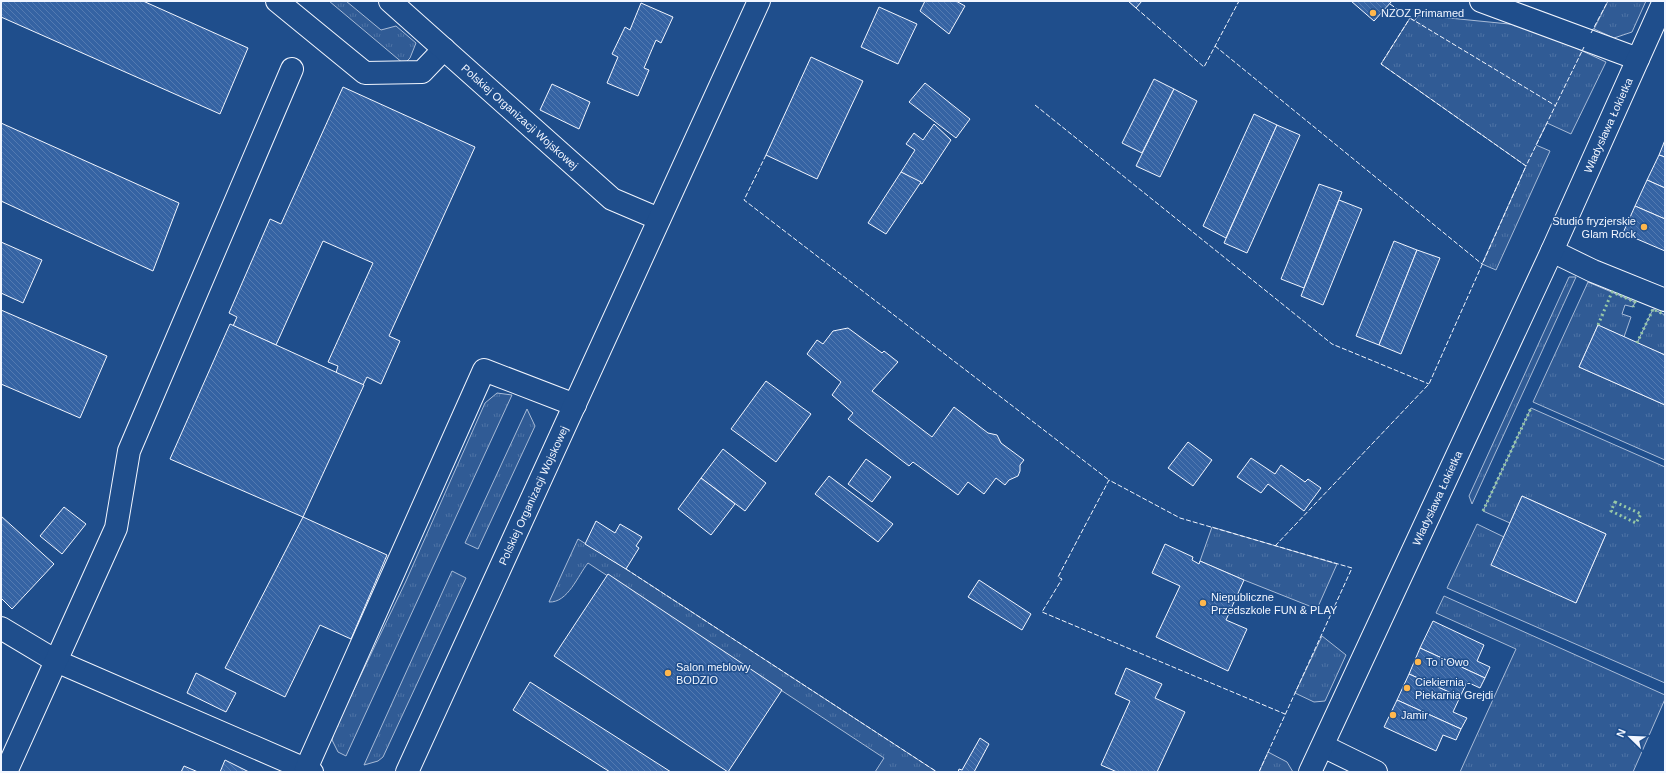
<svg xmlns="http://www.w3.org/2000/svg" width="1666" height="773" font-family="Helvetica,sans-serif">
	<defs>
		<pattern id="grass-tufts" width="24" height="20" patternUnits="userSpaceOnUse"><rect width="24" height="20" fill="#305b95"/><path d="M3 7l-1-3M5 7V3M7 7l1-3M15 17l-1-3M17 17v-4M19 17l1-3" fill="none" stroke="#4e73a5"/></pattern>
		<pattern id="building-back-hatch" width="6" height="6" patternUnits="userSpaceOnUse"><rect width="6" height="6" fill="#3563a3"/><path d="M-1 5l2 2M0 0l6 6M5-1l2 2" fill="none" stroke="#537ab1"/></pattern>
	</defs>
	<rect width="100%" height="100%" fill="#1f4e8c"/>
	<!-- grass -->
	<g fill="url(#grass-tufts)" stroke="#a8bbd7">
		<path d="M 329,1 L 346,1 L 381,30 L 396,26 L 416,43 L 410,58 L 404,64 Z"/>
		<path d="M 1608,1 L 1646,1 L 1632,32 L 1614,38 L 1594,29 Z"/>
		<path d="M 1419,15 L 1529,26 L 1606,62 L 1571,134 L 1547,123 L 1536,145 L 1550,151 L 1496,270 L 1482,264 L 1526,166 L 1381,64 L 1410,18 L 1414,21 Z"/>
		<path d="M 1569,277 L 1576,277 L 1472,504 L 1469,496 Z"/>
		<path d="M 1588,282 L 1635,302 L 1633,307 L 1625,305 L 1622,314 L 1631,317 L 1624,337 L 1598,325 L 1579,367 L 1665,405 L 1665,460 L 1533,402 Z"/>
		<path d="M 1653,309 L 1665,315 L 1665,355 L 1637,343 Z"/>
		<path d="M 497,393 L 512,395 L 346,756 L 338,752 L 332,740 L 335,729 L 406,581 L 485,403 Z"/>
		<path d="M 1531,408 L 1665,467 L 1665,683 L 1447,588 L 1477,524 L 1504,537 L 1576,603 L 1606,534 L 1522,496 L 1510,523 L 1483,511 Z"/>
		<path d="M 527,409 L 535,426 L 478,549 L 465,543 Z"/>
		<path d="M 1212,527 L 1337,564 L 1317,609 L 1244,580 L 1200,561 Z"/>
		<path d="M 578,539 L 626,569 L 937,772 L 875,772 L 884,758 L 588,563 C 578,575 568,603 549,602 Z"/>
		<path d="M 452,571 L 466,578 L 383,757 L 378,761 L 364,765 Z"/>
		<path d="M 1444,596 L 1665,695 L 1665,699 L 1633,772 L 1460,772 L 1516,649 L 1436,613 Z"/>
		<path d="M 1322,636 L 1346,655 L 1325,701 L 1314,702 L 1295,693 Z"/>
		<path d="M 1268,752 L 1287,762 L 1293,772 L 1259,772 Z"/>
	</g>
	<!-- building -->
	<g fill="url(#building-back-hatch)" stroke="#f2f6ff">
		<path d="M 1,1 L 143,1 L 248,48 L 220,114 L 1,17 Z"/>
		<path d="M 925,1 L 956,1 L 965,6 L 949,34 L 920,11 Z"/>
		<path d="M 1128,1 L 1142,1 L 1136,8 Z"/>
		<path d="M 1351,1 L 1392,1 L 1374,21 Z"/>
		<path d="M 641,3 L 673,17 L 661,43 L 656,40 L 644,68 L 649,70 L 638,96 L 607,83 L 618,57 L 612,54 L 625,27 L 630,30 Z"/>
		<path d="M 879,7 L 917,24 L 898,64 L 861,47 Z"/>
		<path d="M 811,57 L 863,81 L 817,179 L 766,155 Z"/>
		<path d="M 1154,79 L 1174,89 L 1142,153 L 1122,143 Z"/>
		<path d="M 925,83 L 970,119 L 956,138 L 909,102 Z"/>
		<path d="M 552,84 L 590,102 L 579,129 L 540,110 Z"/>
		<path d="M 343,87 L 475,147 L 389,336 L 400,341 L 381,384 L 367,377 L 363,385 L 336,373 L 338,366 L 328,362 L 373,263 L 323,241 L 276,345 L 233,326 L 237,317 L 229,313 L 270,219 L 281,224 Z"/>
		<path d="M 1174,89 L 1197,101 L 1160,177 L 1136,166 Z"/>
		<path d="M 1254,114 L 1277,125 L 1226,238 L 1203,226 Z"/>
		<path d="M 1,123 L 179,203 L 153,271 L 1,201 Z"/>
		<path d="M 934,124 L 951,140 L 922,184 L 901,172 L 915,150 L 906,144 L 914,133 L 923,140 Z"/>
		<path d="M 1277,125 L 1300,135 L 1247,253 L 1224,243 Z"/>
		<path d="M 1665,140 L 1665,157 L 1659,155 Z"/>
		<path d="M 1659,155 L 1665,157 L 1665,188 L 1647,180 Z"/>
		<path d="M 901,172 L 921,182 L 886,234 L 868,223 Z"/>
		<path d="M 1647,180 L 1665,188 L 1665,219 L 1635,206 Z"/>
		<path d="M 1319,184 L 1342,192 L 1304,288 L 1281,279 Z"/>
		<path d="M 1339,200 L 1362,209 L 1323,305 L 1301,296 Z"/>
		<path d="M 1635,206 L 1665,219 L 1665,251 L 1623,233 Z"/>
		<path d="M 1394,241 L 1417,250 L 1379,345 L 1356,336 Z"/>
		<path d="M 1,242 L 42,260 L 23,303 L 1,293 Z"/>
		<path d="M 1417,250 L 1440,258 L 1401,354 L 1379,345 Z"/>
		<path d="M 1,310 L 107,356 L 80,418 L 1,384 Z"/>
		<path d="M 230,324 L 364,385 L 303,517 L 170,459 Z"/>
		<path d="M 1598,325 L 1665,355 L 1665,405 L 1579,367 Z"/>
		<path d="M 848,328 L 882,353 L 884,351 L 898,362 L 872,391 L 932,437 L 954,407 L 988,433 L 997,435 L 1001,443 L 1024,460 L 1020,465 L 1020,471 L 1018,476 L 1009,480 L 1005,485 L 996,478 L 984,494 L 968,482 L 958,495 L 913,462 L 909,466 L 848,419 L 853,413 L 832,395 L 841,382 L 807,354 L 817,340 L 823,344 L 833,331 Z"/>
		<path d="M 766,381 L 811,414 L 776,462 L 731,429 Z"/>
		<path d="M 1188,442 L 1212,460 L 1193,486 L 1168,468 Z"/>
		<path d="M 723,449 L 766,483 L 745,511 L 701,478 Z"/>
		<path d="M 1251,458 L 1275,474 L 1281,465 L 1305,482 L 1308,479 L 1321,488 L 1304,511 L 1268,484 L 1261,493 L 1237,477 Z"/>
		<path d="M 866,459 L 891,477 L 872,502 L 848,484 Z"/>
		<path d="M 829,476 L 893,524 L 878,542 L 815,494 Z"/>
		<path d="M 701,478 L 735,504 L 711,535 L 678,509 Z"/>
		<path d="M 1522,496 L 1606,534 L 1576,603 L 1491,565 Z"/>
		<path d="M 64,507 L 86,524 L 62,554 L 40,536 Z"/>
		<path d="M 1,516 L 54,564 L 12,609 L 1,598 Z"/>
		<path d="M 303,517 L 387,555 L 351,639 L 320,625 L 285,697 L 225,668 Z"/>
		<path d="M 596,521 L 615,533 L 620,524 L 642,537 L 636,546 L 639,548 L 626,569 L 585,544 Z"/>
		<path d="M 1165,544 L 1193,557 L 1192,560 L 1199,564 L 1200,561 L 1244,580 L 1226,620 L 1247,629 L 1228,671 L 1156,637 L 1180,586 L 1152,573 Z"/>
		<path d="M 608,574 L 782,690 L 728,772 L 554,656 Z"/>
		<path d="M 979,580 L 1031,614 L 1022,630 L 968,597 Z"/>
		<path d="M 1433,621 L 1484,645 L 1477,661 L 1490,667 L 1485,678 L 1420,648 Z"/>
		<path d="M 1420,648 L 1485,678 L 1480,688 L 1467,682 L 1460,697 L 1409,674 Z"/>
		<path d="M 1126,668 L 1162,684 L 1155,698 L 1185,712 L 1157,772 L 1117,772 L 1101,765 L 1130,701 L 1115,694 Z"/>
		<path d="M 196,673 L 236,693 L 226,712 L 187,693 Z"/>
		<path d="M 1409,674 L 1460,697 L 1453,712 L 1467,718 L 1461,729 L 1397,700 Z"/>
		<path d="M 530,682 L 671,772 L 610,772 L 513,710 Z"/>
		<path d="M 1397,700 L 1461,729 L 1456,740 L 1443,735 L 1436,751 L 1384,727 Z"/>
		<path d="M 980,738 L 989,744 L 974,772 L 958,772 L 959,769 L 962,770 Z"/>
		<path d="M 225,760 L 249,772 L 220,772 Z"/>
		<path d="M 184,766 L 198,772 L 181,772 Z"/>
	</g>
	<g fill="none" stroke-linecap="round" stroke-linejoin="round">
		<!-- minor casing -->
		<g stroke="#f2f6ff" stroke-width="24">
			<g id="minor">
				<path d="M 277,1 L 365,73 L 422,72 L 444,49"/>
				<path id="s1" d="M 390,1 L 612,199 L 659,219"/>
				<path d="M 1481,1 L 1638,59"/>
				<path d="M 1552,251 L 1593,271 L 1665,300"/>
				<path d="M 1,628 L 56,661 L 312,772"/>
				<path d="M 1323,746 L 1376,772"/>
				<path d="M 306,769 L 484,370 L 575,405"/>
				<path d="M 6,772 L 116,528 L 129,451 L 292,69"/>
				<path id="s2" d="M 1310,772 L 1552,251 L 1664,1"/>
			</g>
		</g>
		<!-- major casing -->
		<g stroke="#f2f6ff" stroke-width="24">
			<g id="major">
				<path id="s3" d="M 407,772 L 759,1"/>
			</g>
		</g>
		<!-- minor -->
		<use href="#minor" stroke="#1f4e8c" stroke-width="22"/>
		<!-- major -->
		<use href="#major" stroke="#1f4e8c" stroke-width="22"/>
		<!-- hedge -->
		<g stroke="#97c8a6" stroke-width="3" stroke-dasharray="2 3" stroke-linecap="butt">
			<path d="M 1598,325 L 1612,292 L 1635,302 L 1633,307"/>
			<path d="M 1637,343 L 1653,309 L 1665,315"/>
			<path d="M 1615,502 L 1641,514 L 1636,523 L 1611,511 Z"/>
			<path d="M 1483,511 L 1531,408"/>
		</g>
		<!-- fence -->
		<g stroke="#f2f6ff" stroke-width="1" stroke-dasharray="5 2" stroke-linecap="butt">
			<path d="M 1390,4 L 1410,18 L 1381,64 L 1526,166 L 1584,47"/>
			<path d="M 1136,8 L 1204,67 L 1239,1"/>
			<path d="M 1410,18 L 1556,106"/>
			<path d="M 1591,33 L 1608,1"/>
			<path d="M 1215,46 L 1482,264"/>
			<path d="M 1035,105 L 1332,344 L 1429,384"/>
			<path d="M 766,155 L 744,200 L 1109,480"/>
			<path d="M 1275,546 L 1429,384 L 1526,166"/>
			<path d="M 626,569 L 937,772"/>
			<path d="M 1259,772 L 1352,568 L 1180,518 L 1109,480 L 1058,577 L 1062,579 L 1042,612 L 1285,714"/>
		</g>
	</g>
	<!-- markers -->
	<g fill="#ffb74d" stroke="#1f4e8c" stroke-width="1.5">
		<circle cx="1373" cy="13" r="4"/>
		<circle cx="1644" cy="227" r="4"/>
		<circle cx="1203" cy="603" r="4"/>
		<circle cx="1418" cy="662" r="4"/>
		<circle cx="668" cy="673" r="4"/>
		<circle cx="1407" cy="688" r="4"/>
		<circle cx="1393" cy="715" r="4"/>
	</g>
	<g text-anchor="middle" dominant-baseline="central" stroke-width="3" stroke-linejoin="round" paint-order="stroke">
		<!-- poi labels -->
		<g font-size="11" fill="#f2f6ff" stroke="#1f4e8c" text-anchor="start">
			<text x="1381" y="13">NZOZ Primamed</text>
			<text x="1636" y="221" text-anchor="end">Studio fryzjerskie<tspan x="1636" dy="13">Glam Rock</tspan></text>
			<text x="1211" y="597">Niepubliczne<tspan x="1211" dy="13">Przedszkole FUN &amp; PLAY</tspan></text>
			<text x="1426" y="662">To i Owo</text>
			<text x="676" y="667">Salon meblowy<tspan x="676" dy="13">BODZIO</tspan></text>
			<text x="1415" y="682">Ciekiernia -<tspan x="1415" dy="13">Piekarnia Grejdi</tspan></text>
			<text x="1401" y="715">Jamir</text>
		</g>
		<!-- street labels -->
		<g font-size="11" fill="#f2f6ff" stroke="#1f4e8c">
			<text stroke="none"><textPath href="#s1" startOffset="174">Polskiej Organizacji Wojskowej</textPath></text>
			<text stroke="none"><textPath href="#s2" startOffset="712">Władysława Łokietka</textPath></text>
			<text stroke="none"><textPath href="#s3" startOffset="304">Polskiej Organizacji Wojskowej</textPath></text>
			<text stroke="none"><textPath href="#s2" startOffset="302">Władysława Łokietka</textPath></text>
		</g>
	</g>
	<!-- border -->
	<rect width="1666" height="773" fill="none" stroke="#f2f6ff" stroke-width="4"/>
	<!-- north arrow -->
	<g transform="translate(1630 737) rotate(293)" stroke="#1f4e8c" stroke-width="3" paint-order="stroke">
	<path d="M0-3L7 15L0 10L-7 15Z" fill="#f2f6ff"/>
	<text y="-6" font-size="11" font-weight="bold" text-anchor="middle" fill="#f2f6ff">N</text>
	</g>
</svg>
